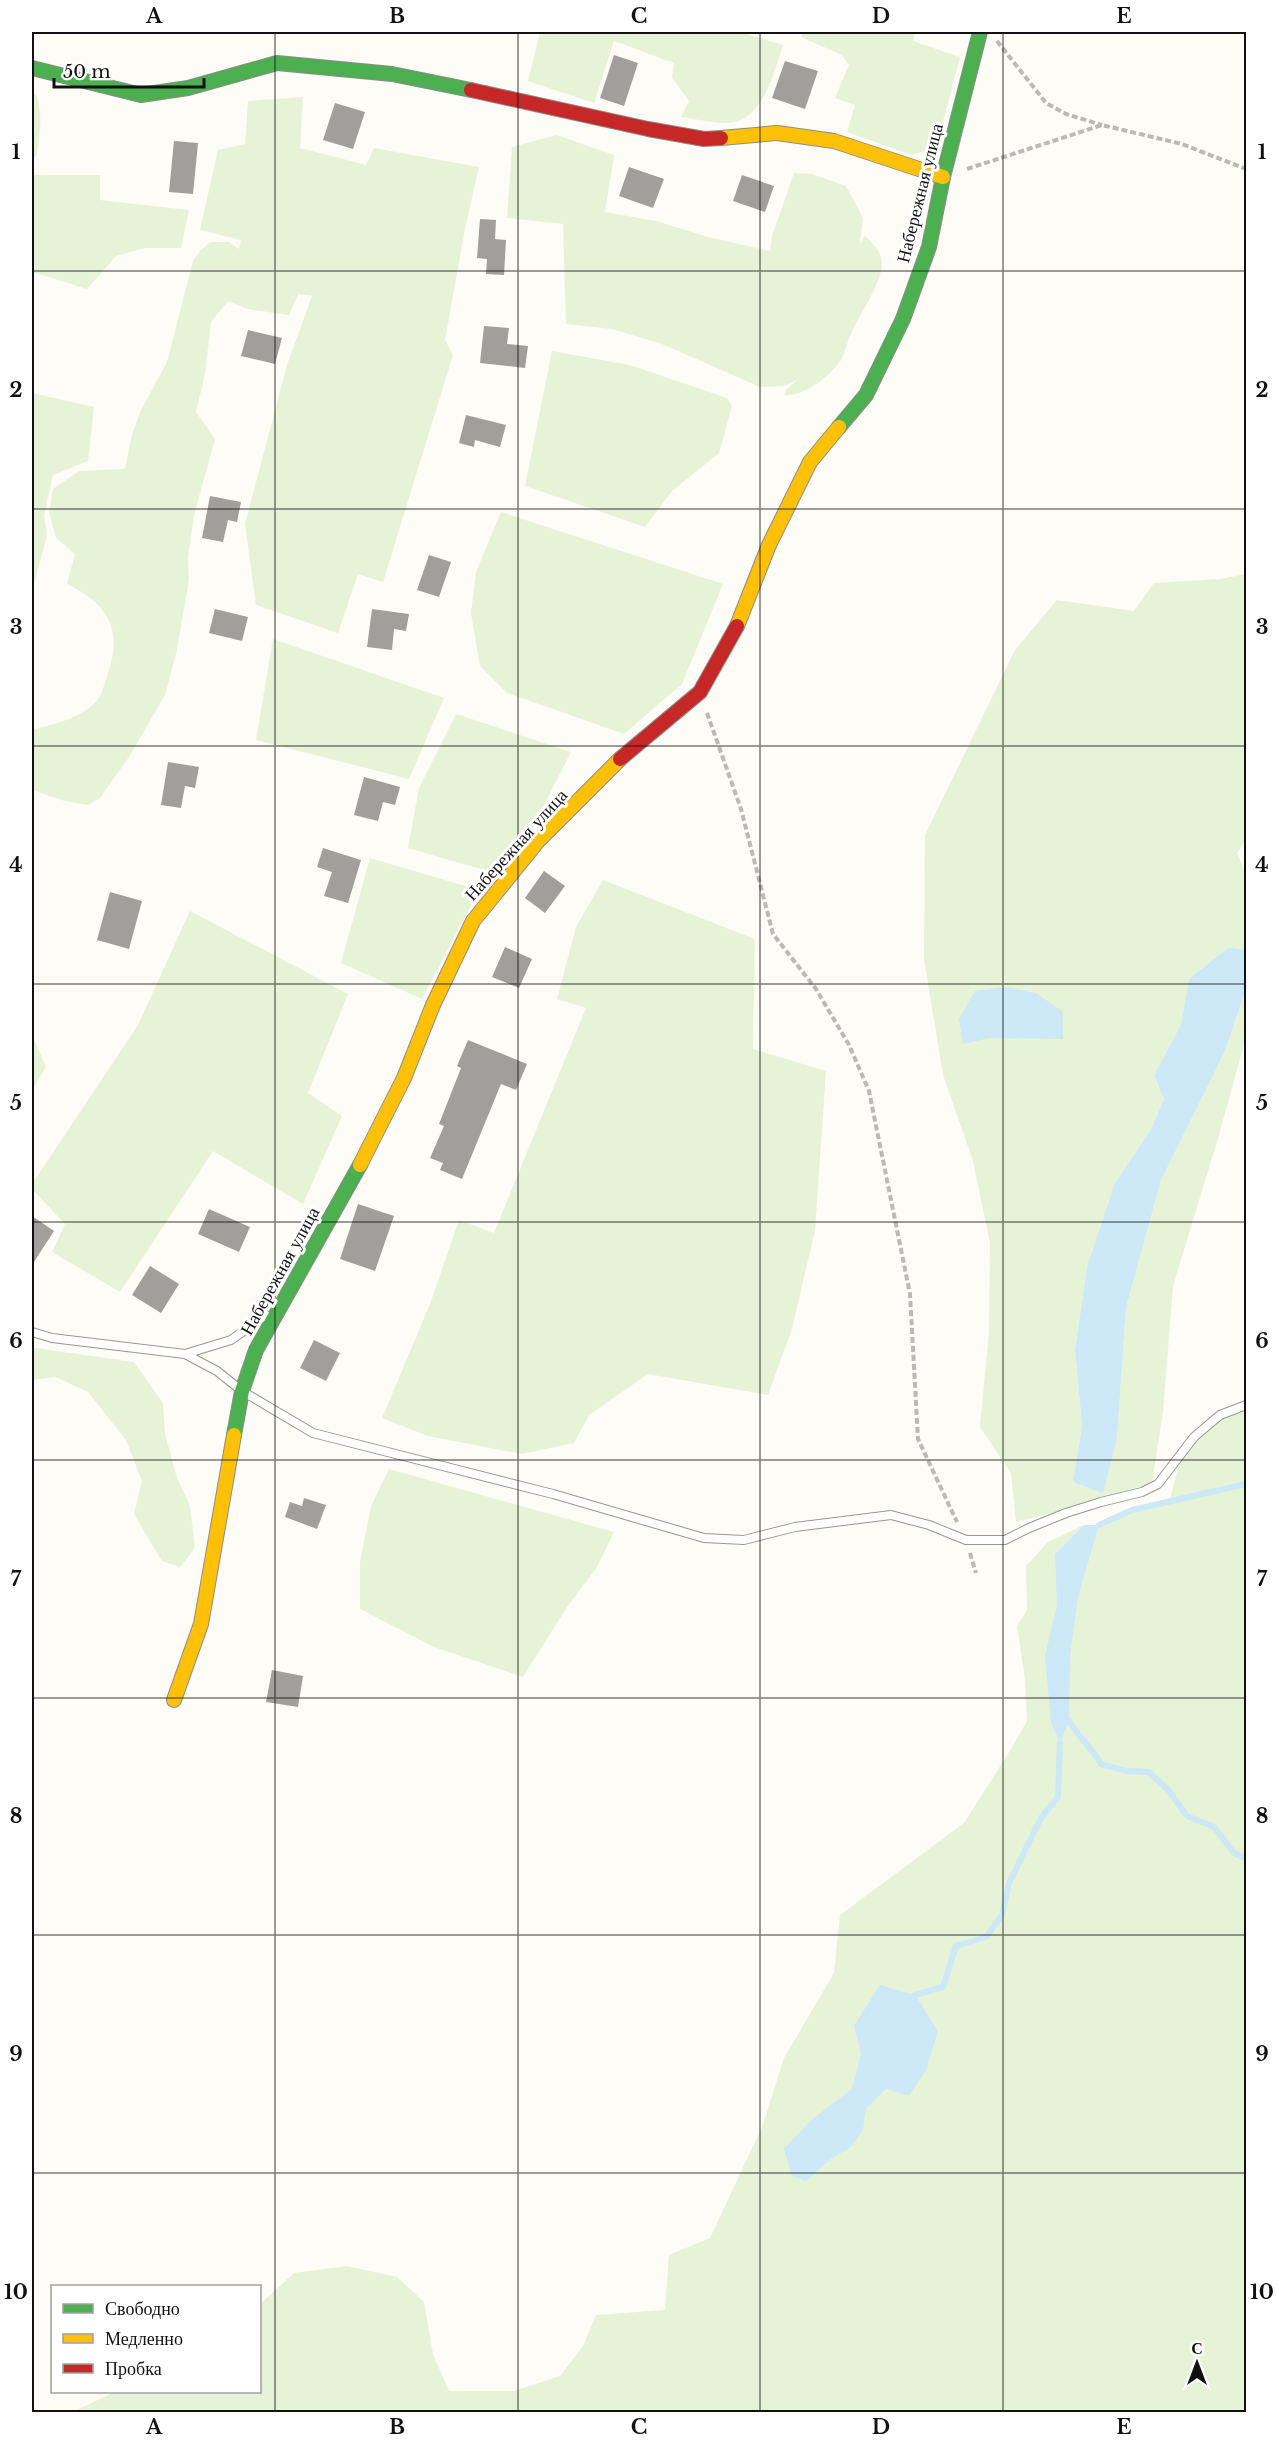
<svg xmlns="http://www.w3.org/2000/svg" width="1278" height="2444" font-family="'Libre Baskerville',serif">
	<rect width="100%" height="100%" fill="#fdfcf7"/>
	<!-- green -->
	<g fill="#e7f3d7">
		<path d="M 540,32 L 740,32 L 783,45 C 775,71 762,123 727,123 C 712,123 696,119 681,117 L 689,101 L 672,78 L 674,63 L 614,41 L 594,103 L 528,81 Z"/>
		<path d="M 803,32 L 915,32 L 913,41 L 960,57 L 936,148 L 911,155 L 847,132 L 855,105 L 835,98 L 849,65 L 842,55 L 801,37 Z"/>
		<path d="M 32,93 L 37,96 C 43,117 40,134 37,155 L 32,159 Z"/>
		<path d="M 303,97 L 300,148 L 366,165 L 374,148 L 479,167 L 465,229 L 445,340 L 453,355 L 383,582 L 358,574 L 338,633 L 256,605 L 245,524 L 287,365 L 312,296 L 298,294 L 289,315 L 248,309 L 228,301 L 211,322 L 205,374 L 196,412 L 215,439 L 194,515 L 188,557 L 189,580 L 176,654 L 165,695 L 129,757 L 100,798 L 88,805 L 65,801 L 32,790 L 32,730 C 53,724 84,718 98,699 C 103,693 105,681 108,673 C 123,629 108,604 67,584 L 75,554 L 56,538 L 49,512 L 53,489 L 79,471 L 125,469 L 131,438 L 140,412 L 167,362 L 193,261 L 200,251 L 210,242 L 229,242 L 239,249 L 241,240 L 200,230 L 218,150 L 245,144 L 248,101 Z"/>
		<path d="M 557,135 L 614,155 L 605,212 L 656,221 L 708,237 L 770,251 L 772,236 L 794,173 L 812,174 L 846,186 L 863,218 L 860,244 L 865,236 C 872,243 882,252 882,263 C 882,283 859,315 851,334 C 847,342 845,353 841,360 C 830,376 804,397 784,395 L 786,390 L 797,380 L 784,386 L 760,387 L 662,344 L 612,329 L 566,324 L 563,224 L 507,218 L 512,147 Z"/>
		<path d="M 32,175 L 100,175 L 100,200 L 189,210 L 181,248 L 145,248 L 116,256 L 87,289 L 32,272 Z"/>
		<path d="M 552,351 L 630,365 L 727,398 L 732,406 L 719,453 L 672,491 L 645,527 L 525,486 Z"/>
		<path d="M 32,393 L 94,407 L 88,461 L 53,475 L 44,515 L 47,535 L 35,581 L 32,580 Z"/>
		<path d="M 501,512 L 723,584 L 682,684 L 624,734 L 507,693 L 480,666 L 471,613 L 476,572 Z"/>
		<path d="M 1246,574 L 1246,839 L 1237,853 L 1246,875 L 1246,950 L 1229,947 L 1189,979 L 1181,1025 L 1154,1075 L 1164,1099 L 1150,1131 L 1115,1183 L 1087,1267 L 1075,1348 L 1082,1426 L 1073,1482 L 1117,1439 L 1126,1308 L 1161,1180 L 1226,1049 L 1246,988 L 1246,1037 L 1219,1135 L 1173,1286 L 1163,1412 L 1152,1483 L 1068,1509 L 1016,1522 L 1011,1473 L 980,1427 L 989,1332 L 990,1243 L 973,1161 L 943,1075 L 924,959 L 925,835 L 1015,650 L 1057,600 L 1134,611 L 1154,583 L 1220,579 Z"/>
		<path d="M 273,639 L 444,698 L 409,779 L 256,740 Z"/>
		<path d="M 456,714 L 571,752 L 533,827 L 498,874 L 408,848 L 419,788 Z"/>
		<path d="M 370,858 L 479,890 L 422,999 L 341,963 Z"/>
		<path d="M 603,880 L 755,939 L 753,1049 L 826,1071 L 815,1230 L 792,1329 L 768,1395 L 648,1374 L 589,1415 L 574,1443 L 522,1454 L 428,1436 L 382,1418 L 430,1304 L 459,1220 L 494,1233 L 586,1008 L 557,999 L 576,927 Z"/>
		<path d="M 190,911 L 348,994 L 308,1093 L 342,1116 L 303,1204 L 213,1151 L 120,1292 L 52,1252 L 65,1224 L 32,1189 L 32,1184 L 138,1025 Z"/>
		<path d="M 32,1035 L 46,1067 L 32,1090 Z"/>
		<path d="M 36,1348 L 134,1362 L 163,1403 L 165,1434 L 177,1478 L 190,1506 L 195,1548 L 180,1567 L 162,1561 L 134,1514 L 142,1481 L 126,1440 L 88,1392 L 55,1377 L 32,1380 L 32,1349 Z"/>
		<path d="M 1246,1410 L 1246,2412 L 72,2412 L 115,2392 L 260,2392 L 260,2304 L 294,2273 L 347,2266 L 397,2277 L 424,2302 L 433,2354 L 449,2391 L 514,2391 L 560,2376 L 583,2346 L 596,2315 L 665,2310 L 669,2255 L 710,2238 L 762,2127 L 784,2058 L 834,1973 L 840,1915 L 964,1823 L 1011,1749 L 1027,1721 L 1025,1679 L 1017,1626 L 1027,1610 L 1026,1566 L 1048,1542 L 1084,1525 L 1099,1525 L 1132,1510 L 1169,1503 L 1182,1453 L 1226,1413 Z"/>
		<path d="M 389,1469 L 614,1532 L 597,1567 L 567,1607 L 523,1677 L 434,1647 L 360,1609 L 360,1562 L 371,1506 Z"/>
	</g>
	<!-- water -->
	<g fill="#cde8f7">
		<path d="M 1229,947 L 1246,950 L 1246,988 L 1226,1049 L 1161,1180 L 1126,1308 L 1117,1439 L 1103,1493 L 1073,1482 L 1082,1426 L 1075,1349 L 1087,1267 L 1115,1183 L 1150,1131 L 1164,1099 L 1154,1075 L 1181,1025 L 1189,979 Z"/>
		<path d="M 1006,987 L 1036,993 L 1063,1012 L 1063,1039 L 989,1038 L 963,1044 L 959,1019 L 975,991 Z"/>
		<path d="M 1084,1525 L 1099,1525 L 1078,1597 L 1070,1656 L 1069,1721 L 1060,1743 L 1051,1723 L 1045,1656 L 1057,1606 L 1055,1554 Z"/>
		<path d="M 880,1985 L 915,1995 L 938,2031 L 926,2070 L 909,2096 L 886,2089 L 866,2109 L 863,2130 L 851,2147 L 832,2158 L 806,2181 L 792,2176 L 784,2149 L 810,2121 L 852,2089 L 861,2054 L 854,2026 Z"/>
	</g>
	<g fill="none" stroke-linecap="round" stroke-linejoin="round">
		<!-- stream -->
		<g stroke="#cde8f7" stroke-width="6">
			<path d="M 1099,1525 L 1132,1510 L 1246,1484"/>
			<path d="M 1069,1721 C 1078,1736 1092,1748 1101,1764 L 1126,1771 L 1149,1772 L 1169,1791 L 1187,1816 L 1214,1827 L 1234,1853 L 1246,1859"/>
			<path d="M 915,1995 L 943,1987 L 956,1946 L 986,1937 L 1002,1915 L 1009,1883 L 1041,1818 L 1058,1797 L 1060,1743"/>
		</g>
	</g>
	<!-- building -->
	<g fill="#a19f9c">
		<path d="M 614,55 L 638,63 L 624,106 L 600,98 Z"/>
		<path d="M 785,61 L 818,71 L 805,109 L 772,98 Z"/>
		<path d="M 335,103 L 365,112 L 353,149 L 323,140 Z"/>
		<path d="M 174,141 L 198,143 L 193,194 L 169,192 Z"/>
		<path d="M 629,167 L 664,179 L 653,208 L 619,196 Z"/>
		<path d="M 742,175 L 774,186 L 765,212 L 733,201 Z"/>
		<path d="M 480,219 L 496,220 L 495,239 L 506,240 L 504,275 L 486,274 L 487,259 L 477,258 Z"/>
		<path d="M 484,326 L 509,328 L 507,344 L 528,346 L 525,368 L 480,363 Z"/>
		<path d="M 248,330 L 282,338 L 275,364 L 241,356 Z"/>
		<path d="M 466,415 L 506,425 L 500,447 L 475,440 L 474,447 L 459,443 Z"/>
		<path d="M 210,496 L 241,502 L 237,522 L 228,520 L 223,542 L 202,538 Z"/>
		<path d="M 429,555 L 451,562 L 439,597 L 417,590 Z"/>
		<path d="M 215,609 L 248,617 L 242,641 L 209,633 Z"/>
		<path d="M 372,609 L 409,614 L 406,631 L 394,629 L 392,650 L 367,647 Z"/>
		<path d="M 168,762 L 199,767 L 195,788 L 185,786 L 181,808 L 161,805 Z"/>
		<path d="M 364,777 L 400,787 L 395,805 L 383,802 L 378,821 L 354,815 Z"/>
		<path d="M 323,848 L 361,860 L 348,903 L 324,896 L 332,872 L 317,867 Z"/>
		<path d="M 544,871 L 565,886 L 545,913 L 525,898 Z"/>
		<path d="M 110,892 L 142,901 L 129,949 L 97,940 Z"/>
		<path d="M 505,947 L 532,959 L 519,988 L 492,977 Z"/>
		<path d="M 468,1040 L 527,1064 L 516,1090 L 501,1084 L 462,1179 L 440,1170 L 443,1163 L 430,1158 L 444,1126 L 439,1124 L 461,1068 L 457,1066 Z"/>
		<path d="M 358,1204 L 394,1216 L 375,1271 L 340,1259 Z"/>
		<path d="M 209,1209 L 250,1227 L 239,1252 L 198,1234 Z"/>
		<path d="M 32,1216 L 54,1231 L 32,1265 Z"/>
		<path d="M 150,1266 L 179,1284 L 161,1313 L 132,1295 Z"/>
		<path d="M 314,1340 L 340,1353 L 326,1381 L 300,1368 Z"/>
		<path d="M 304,1498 L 326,1505 L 317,1529 L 285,1517 L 290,1502 L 302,1506 Z"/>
		<path d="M 272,1670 L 303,1676 L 298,1707 L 266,1702 Z"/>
	</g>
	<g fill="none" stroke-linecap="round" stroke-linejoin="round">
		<!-- lane casing -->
		<g stroke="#979795" stroke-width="10">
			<g id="lane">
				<path d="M 32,1332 L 52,1338 L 185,1354 L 217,1371 L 242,1391 L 313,1433 L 553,1494 L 704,1538 L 744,1540 L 795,1527 L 891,1515 L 929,1525 L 966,1540 L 1005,1540 L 1029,1528 L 1066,1513 L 1101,1502 L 1142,1492 L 1158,1484 L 1194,1437 L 1220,1415 L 1246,1405"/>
				<path d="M 185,1354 L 231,1340 L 266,1315"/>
			</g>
		</g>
		<!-- fast casing -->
		<g stroke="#8e8d8b" stroke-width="16">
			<g id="fast">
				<path d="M 32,68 L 141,95 L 188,88 L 277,63 L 392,74 L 471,90"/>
				<path d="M 839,427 L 866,395 L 903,319 L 929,247 L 943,177 L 980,32"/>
				<path d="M 234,1435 L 242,1391 L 256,1350 L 360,1165"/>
			</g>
		</g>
		<!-- slow casing -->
		<g stroke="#8e8d8b" stroke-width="16">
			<g id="slow">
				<path d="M 721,138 L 777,133 L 834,141 L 943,177"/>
				<path d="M 737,626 L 769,545 L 810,462 L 839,427"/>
				<path d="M 360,1165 L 404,1078 L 433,1005 L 473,921 L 539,840 L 620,759"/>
				<path d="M 174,1700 L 201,1624 L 234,1435"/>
			</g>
		</g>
		<!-- jam casing -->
		<g stroke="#8e8d8b" stroke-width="16">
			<g id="jam">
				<path d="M 471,90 L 648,129 L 704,139 L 721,138"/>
				<path d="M 620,759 L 700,692 L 737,626"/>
			</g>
		</g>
		<!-- path -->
		<g stroke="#b9b9b8" stroke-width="4" stroke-dasharray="6 3" stroke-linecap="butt">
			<path d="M 997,41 L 1046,103 L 1066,114 L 1102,125"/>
			<path d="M 967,169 L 1102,125 L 1182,144 L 1246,169"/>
			<path d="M 707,713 L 741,809 L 773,934 L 816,989 L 849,1045 L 869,1091 L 910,1294 L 918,1439 L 957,1522"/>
			<path d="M 970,1553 L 976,1573"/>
		</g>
		<!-- lane -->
		<use href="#lane" stroke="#fffffe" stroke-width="8"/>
		<!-- fast -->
		<use href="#fast" stroke="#4caf50" stroke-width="14"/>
		<!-- slow -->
		<use href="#slow" stroke="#ffc107" stroke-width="14"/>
		<!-- jam -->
		<use href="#jam" stroke="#c62828" stroke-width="14"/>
	</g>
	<!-- grid -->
	<path fill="none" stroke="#111" stroke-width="1.5" stroke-opacity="0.55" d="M 275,32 L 275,2412M 518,32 L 518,2412M 760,32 L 760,2412M 1003,32 L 1003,2412M 32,271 L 1246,271M 32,509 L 1246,509M 32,746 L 1246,746M 32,984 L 1246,984M 32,1222 L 1246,1222M 32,1460 L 1246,1460M 32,1698 L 1246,1698M 32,1935 L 1246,1935M 32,2173 L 1246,2173"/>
	<g text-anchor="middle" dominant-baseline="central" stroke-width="6" stroke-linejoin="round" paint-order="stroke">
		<!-- street labels -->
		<g font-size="18" fill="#111" stroke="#fff">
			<text transform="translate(920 193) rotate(-76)">Набережная улица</text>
			<text transform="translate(516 845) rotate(-48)">Набережная улица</text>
			<text transform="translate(280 1271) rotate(-61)">Набережная улица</text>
		</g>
	</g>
	<!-- border -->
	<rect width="1278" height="2444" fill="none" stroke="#ffffff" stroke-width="66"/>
	<!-- legend -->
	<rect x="51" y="2285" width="210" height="108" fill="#ffffff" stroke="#a0a0a0" stroke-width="1.5"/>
	<rect x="63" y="2304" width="30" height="9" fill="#4caf50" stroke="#a0a0a0" stroke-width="1.5"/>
	<text x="105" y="2315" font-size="18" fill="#111111">Свободно</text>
	<rect x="63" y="2334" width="30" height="9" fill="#ffc107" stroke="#a0a0a0" stroke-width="1.5"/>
	<text x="105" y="2345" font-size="18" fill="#111111">Медленно</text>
	<rect x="63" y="2364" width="30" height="9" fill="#c62828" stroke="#a0a0a0" stroke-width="1.5"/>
	<text x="105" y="2375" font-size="18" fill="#111111">Пробка</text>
	<!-- north arrow -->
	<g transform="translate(1197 2363)" stroke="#ffffff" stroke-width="4.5" paint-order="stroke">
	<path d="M0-4.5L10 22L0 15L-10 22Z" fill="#111111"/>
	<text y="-9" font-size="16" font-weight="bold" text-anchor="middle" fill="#111111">С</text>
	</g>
	<!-- scale -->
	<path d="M54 78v9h150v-9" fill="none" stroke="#111111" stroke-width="3"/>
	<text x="63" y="78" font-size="18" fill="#111111" stroke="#ffffff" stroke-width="4.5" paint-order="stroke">50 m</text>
	<rect x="33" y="33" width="1212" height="2378" fill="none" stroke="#111" stroke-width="2"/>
	<g font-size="20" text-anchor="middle" font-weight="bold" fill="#111">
		<text x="154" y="23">A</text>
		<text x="397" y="23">B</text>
		<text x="639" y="23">C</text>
		<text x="881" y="23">D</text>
		<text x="1124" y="23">E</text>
		<text x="16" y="159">1</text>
		<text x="1262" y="159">1</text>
		<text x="16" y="397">2</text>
		<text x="1262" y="397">2</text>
		<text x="16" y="634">3</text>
		<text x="1262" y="634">3</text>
		<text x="16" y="872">4</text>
		<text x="1262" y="872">4</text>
		<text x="16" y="1110">5</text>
		<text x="1262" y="1110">5</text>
		<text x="16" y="1348">6</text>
		<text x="1262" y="1348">6</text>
		<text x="16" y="1586">7</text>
		<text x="1262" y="1586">7</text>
		<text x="16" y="1823">8</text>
		<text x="1262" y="1823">8</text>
		<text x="16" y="2061">9</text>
		<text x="1262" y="2061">9</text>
		<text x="16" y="2299">10</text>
		<text x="1262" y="2299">10</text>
		<text x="154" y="2434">A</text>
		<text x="397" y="2434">B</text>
		<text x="639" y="2434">C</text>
		<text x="881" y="2434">D</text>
		<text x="1124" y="2434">E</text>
	</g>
</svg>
